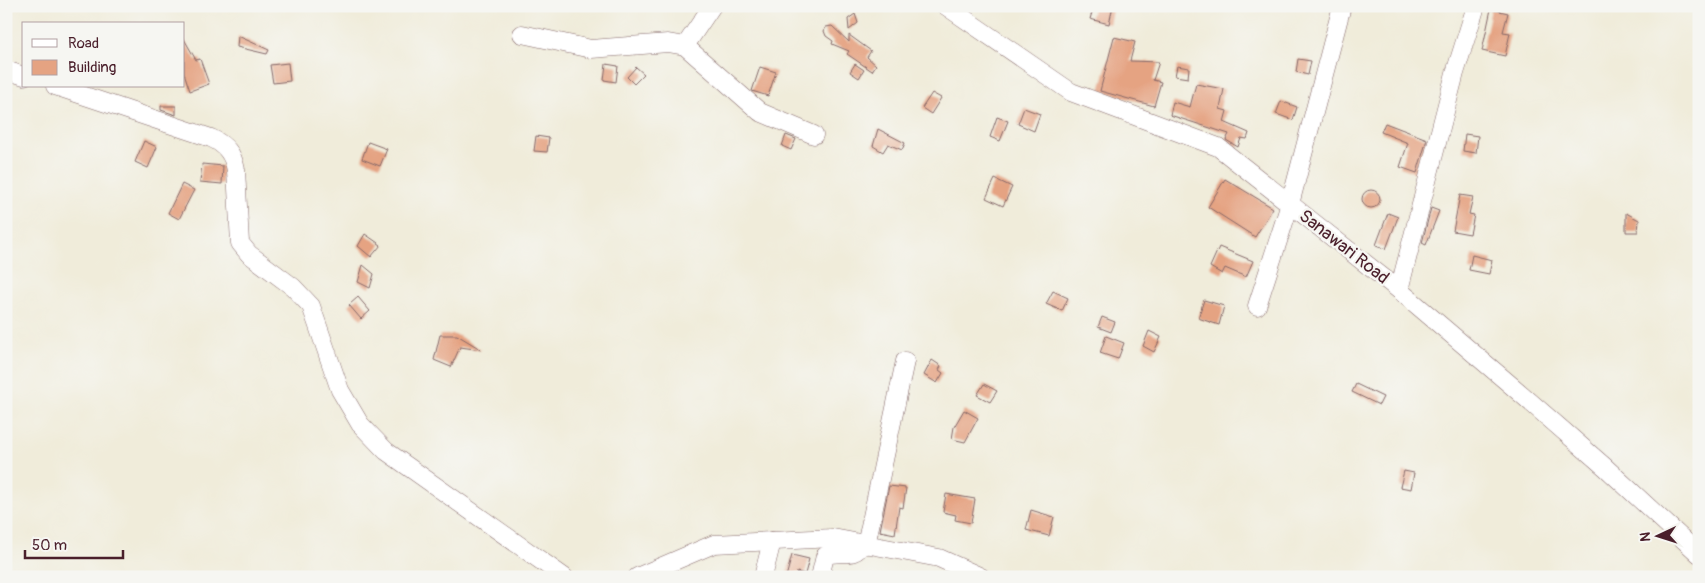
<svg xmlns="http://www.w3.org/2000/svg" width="1705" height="583" font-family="Pangolin,sans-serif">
	<rect width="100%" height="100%" fill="#f6f6f2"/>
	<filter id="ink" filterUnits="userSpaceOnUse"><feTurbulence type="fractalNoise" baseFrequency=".02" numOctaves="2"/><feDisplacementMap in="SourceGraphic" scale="10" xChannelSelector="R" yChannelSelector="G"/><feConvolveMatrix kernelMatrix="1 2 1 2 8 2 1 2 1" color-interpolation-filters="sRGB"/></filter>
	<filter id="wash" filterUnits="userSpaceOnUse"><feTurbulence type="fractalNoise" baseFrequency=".0096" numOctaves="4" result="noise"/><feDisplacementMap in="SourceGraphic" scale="20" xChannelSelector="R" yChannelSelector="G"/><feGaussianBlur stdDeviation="1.12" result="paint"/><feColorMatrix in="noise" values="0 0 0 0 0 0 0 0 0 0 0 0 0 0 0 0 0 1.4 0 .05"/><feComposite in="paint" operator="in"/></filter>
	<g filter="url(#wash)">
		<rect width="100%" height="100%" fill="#f0ecda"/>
		<g id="blocks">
			<!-- building -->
			<g fill="#e5a382">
				<path d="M 1094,6 L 1113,6 L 1109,24 L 1090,19 Z"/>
				<path d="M 1491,9 L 1508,13 L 1503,32 L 1510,33 L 1505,56 L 1482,51 Z"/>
				<path d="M 855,14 L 858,23 L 849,30 L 848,19 Z"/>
				<path d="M 832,26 L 849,42 L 849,35 L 871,51 L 867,57 L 876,65 L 872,71 L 847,54 L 849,51 L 832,44 L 833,41 L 826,36 L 824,31 L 826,27 Z"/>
				<path d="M 238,36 L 269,50 L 267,54 L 237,47 Z"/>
				<path d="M 1114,37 L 1135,42 L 1130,61 L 1159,62 L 1153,80 L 1161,82 L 1154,106 L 1100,91 Z"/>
				<path d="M 184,39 L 196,60 L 200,59 L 209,84 L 190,91 L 184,73 Z"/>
				<path d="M 1298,59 L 1311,61 L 1308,75 L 1296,72 Z"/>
				<path d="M 288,63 L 290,81 L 273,83 L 270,65 Z"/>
				<path d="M 606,64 L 618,66 L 616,82 L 604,80 Z"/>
				<path d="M 855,64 L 864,70 L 859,78 L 850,72 Z"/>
				<path d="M 1177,66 L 1189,68 L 1188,78 L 1175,76 Z"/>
				<path d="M 636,67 L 644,74 L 634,84 L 627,77 Z"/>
				<path d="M 760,67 L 776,72 L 768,96 L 752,91 Z"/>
				<path d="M 1196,84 L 1224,89 L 1220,109 L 1227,111 L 1224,122 L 1249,133 L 1247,139 L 1241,138 L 1238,147 L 1226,140 L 1229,134 L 1170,115 L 1173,102 L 1190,107 Z"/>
				<path d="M 932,93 L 941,98 L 931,114 L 922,108 Z"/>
				<path d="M 1281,101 L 1297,107 L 1293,120 L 1276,114 Z"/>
				<path d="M 161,106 L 176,106 L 176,115 L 161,110 Z"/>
				<path d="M 1024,108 L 1040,114 L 1034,131 L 1018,124 Z"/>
				<path d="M 997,117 L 1008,121 L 1000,141 L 990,137 Z"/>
				<path d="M 1385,123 L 1427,139 L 1417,173 L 1400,167 L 1408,143 L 1381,132 Z"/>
				<path d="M 878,129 L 905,143 L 902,150 L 888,144 L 883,152 L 873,146 Z"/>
				<path d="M 1465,134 L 1478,136 L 1476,153 L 1463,151 Z"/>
				<path d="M 786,135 L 796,139 L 791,150 L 782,146 Z"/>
				<path d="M 536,136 L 549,138 L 547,152 L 534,151 Z"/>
				<path d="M 144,141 L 157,147 L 148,168 L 135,162 Z"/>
				<path d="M 368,142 L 387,149 L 380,166 L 362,159 Z"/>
				<path d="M 202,164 L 223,166 L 222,184 L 200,182 Z"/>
				<path d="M 995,179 L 1012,187 L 1003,206 L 986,198 Z"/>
				<path d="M 1225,179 L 1273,208 L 1255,237 L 1208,207 Z"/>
				<path d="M 182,184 L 194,190 L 179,219 L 168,213 Z"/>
				<circle cx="1371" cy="199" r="9"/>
				<path d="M 1460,195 L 1473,197 L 1469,214 L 1474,215 L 1470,234 L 1453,231 Z"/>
				<path d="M 1431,208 L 1439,211 L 1426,245 L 1422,243 Z"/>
				<path d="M 1388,213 L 1398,217 L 1386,249 L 1376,245 Z"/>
				<path d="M 1626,213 L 1639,220 L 1638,232 L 1626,232 Z"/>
				<path d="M 365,234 L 381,245 L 371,257 L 358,246 Z"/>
				<path d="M 1219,247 L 1253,261 L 1246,277 L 1225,268 L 1222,274 L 1210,267 Z"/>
				<path d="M 1472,255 L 1492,260 L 1489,274 L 1469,270 Z"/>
				<path d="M 363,265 L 374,274 L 370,288 L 358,282 Z"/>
				<path d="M 1053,291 L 1068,298 L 1062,311 L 1046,304 Z"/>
				<path d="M 358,297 L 370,311 L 361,319 L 349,305 Z"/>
				<path d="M 1204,300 L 1224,306 L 1219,325 L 1198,318 Z"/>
				<path d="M 1102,317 L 1115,322 L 1111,332 L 1098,327 Z"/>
				<path d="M 1149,331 L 1161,337 L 1154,352 L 1143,346 Z"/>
				<path d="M 440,335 L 457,335 L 482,350 L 460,347 L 451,367 L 434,360 Z"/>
				<path d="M 1106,336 L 1124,343 L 1118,359 L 1100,353 Z"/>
				<path d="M 932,360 L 941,366 L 939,370 L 943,373 L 937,383 L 924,375 Z"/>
				<path d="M 984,384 L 997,391 L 990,402 L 977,395 Z"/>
				<path d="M 1356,384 L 1383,397 L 1379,405 L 1352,392 Z"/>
				<path d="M 964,410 L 978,418 L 965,442 L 952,439 L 954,427 Z"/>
				<path d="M 1404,471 L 1414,473 L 1411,489 L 1400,487 Z"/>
				<path d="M 889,486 L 906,488 L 903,508 L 899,507 L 895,534 L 880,531 Z"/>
				<path d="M 946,494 L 975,499 L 971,523 L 955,520 L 956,515 L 943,512 Z"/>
				<path d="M 1031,510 L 1054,517 L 1049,536 L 1026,530 Z"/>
				<path d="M 792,555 L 809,559 L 805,574 L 797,572 L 796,577 L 786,577 Z"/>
			</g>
		</g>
	</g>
	<g filter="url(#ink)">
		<use href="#blocks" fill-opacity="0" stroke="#846768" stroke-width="1"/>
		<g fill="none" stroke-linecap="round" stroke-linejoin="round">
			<!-- minor casing -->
			<g stroke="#846768" stroke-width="19">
				<g id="minor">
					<path d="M 946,6 L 1071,92 L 1218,147 L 1399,290 L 1512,386 L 1605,467 L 1699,554"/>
					<path d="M 522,34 L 591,49 L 668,43 L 685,46 L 760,112 L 814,135"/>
					<path d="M 685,46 L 712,6"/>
					<path d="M 6,70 L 24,76"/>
					<path d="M 55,86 L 211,138 C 226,145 233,154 236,170 L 240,243 L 249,254 L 293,287 L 311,306 L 340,390 L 360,424 L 386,451 L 564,577"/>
					<path d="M 1399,290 L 1455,73 L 1476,6"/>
					<path d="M 1257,306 L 1290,204 L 1342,6"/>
					<path d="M 866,545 L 905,361"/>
					<path d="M 637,577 L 714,544 L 833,538 L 939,558 L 981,577"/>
					<path d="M 763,577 L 772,541"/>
					<path d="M 820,577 L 825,556 C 838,549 855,560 862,544"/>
				</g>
			</g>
			<!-- minor -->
			<use href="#minor" stroke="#fff" stroke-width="18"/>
		</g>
	</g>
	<g text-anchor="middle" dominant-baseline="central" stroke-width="4.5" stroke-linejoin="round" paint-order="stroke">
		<!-- street labels -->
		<g font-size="18" fill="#4a1f2b" stroke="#f6f6f2">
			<text transform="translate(1344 247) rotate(38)">Sanawari Road</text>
		</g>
	</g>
	<!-- margin -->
	<rect width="1705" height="583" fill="none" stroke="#f6f6f2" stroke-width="25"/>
	<!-- legend -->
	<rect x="22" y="22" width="162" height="65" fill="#f6f6f2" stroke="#b1a0a2"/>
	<rect x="32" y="39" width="25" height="8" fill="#ffffff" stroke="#b1a0a2"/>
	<text x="68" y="48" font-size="15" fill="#4a1f2b">Road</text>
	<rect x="32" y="60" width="25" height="15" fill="#e5a382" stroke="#b1a0a2"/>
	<text x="68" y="72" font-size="15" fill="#4a1f2b">Building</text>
	<!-- north arrow -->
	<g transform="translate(1658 536) rotate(266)" stroke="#f6f6f2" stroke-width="4" paint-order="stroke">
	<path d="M0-4L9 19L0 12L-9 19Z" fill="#4a1f2b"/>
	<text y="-8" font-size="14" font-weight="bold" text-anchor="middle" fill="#4a1f2b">N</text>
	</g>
	<!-- scale -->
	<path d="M25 550v8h98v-8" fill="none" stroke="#4a1f2b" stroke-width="2.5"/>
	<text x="32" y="550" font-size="15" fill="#4a1f2b" stroke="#f6f6f2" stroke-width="4" paint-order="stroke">50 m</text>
</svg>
